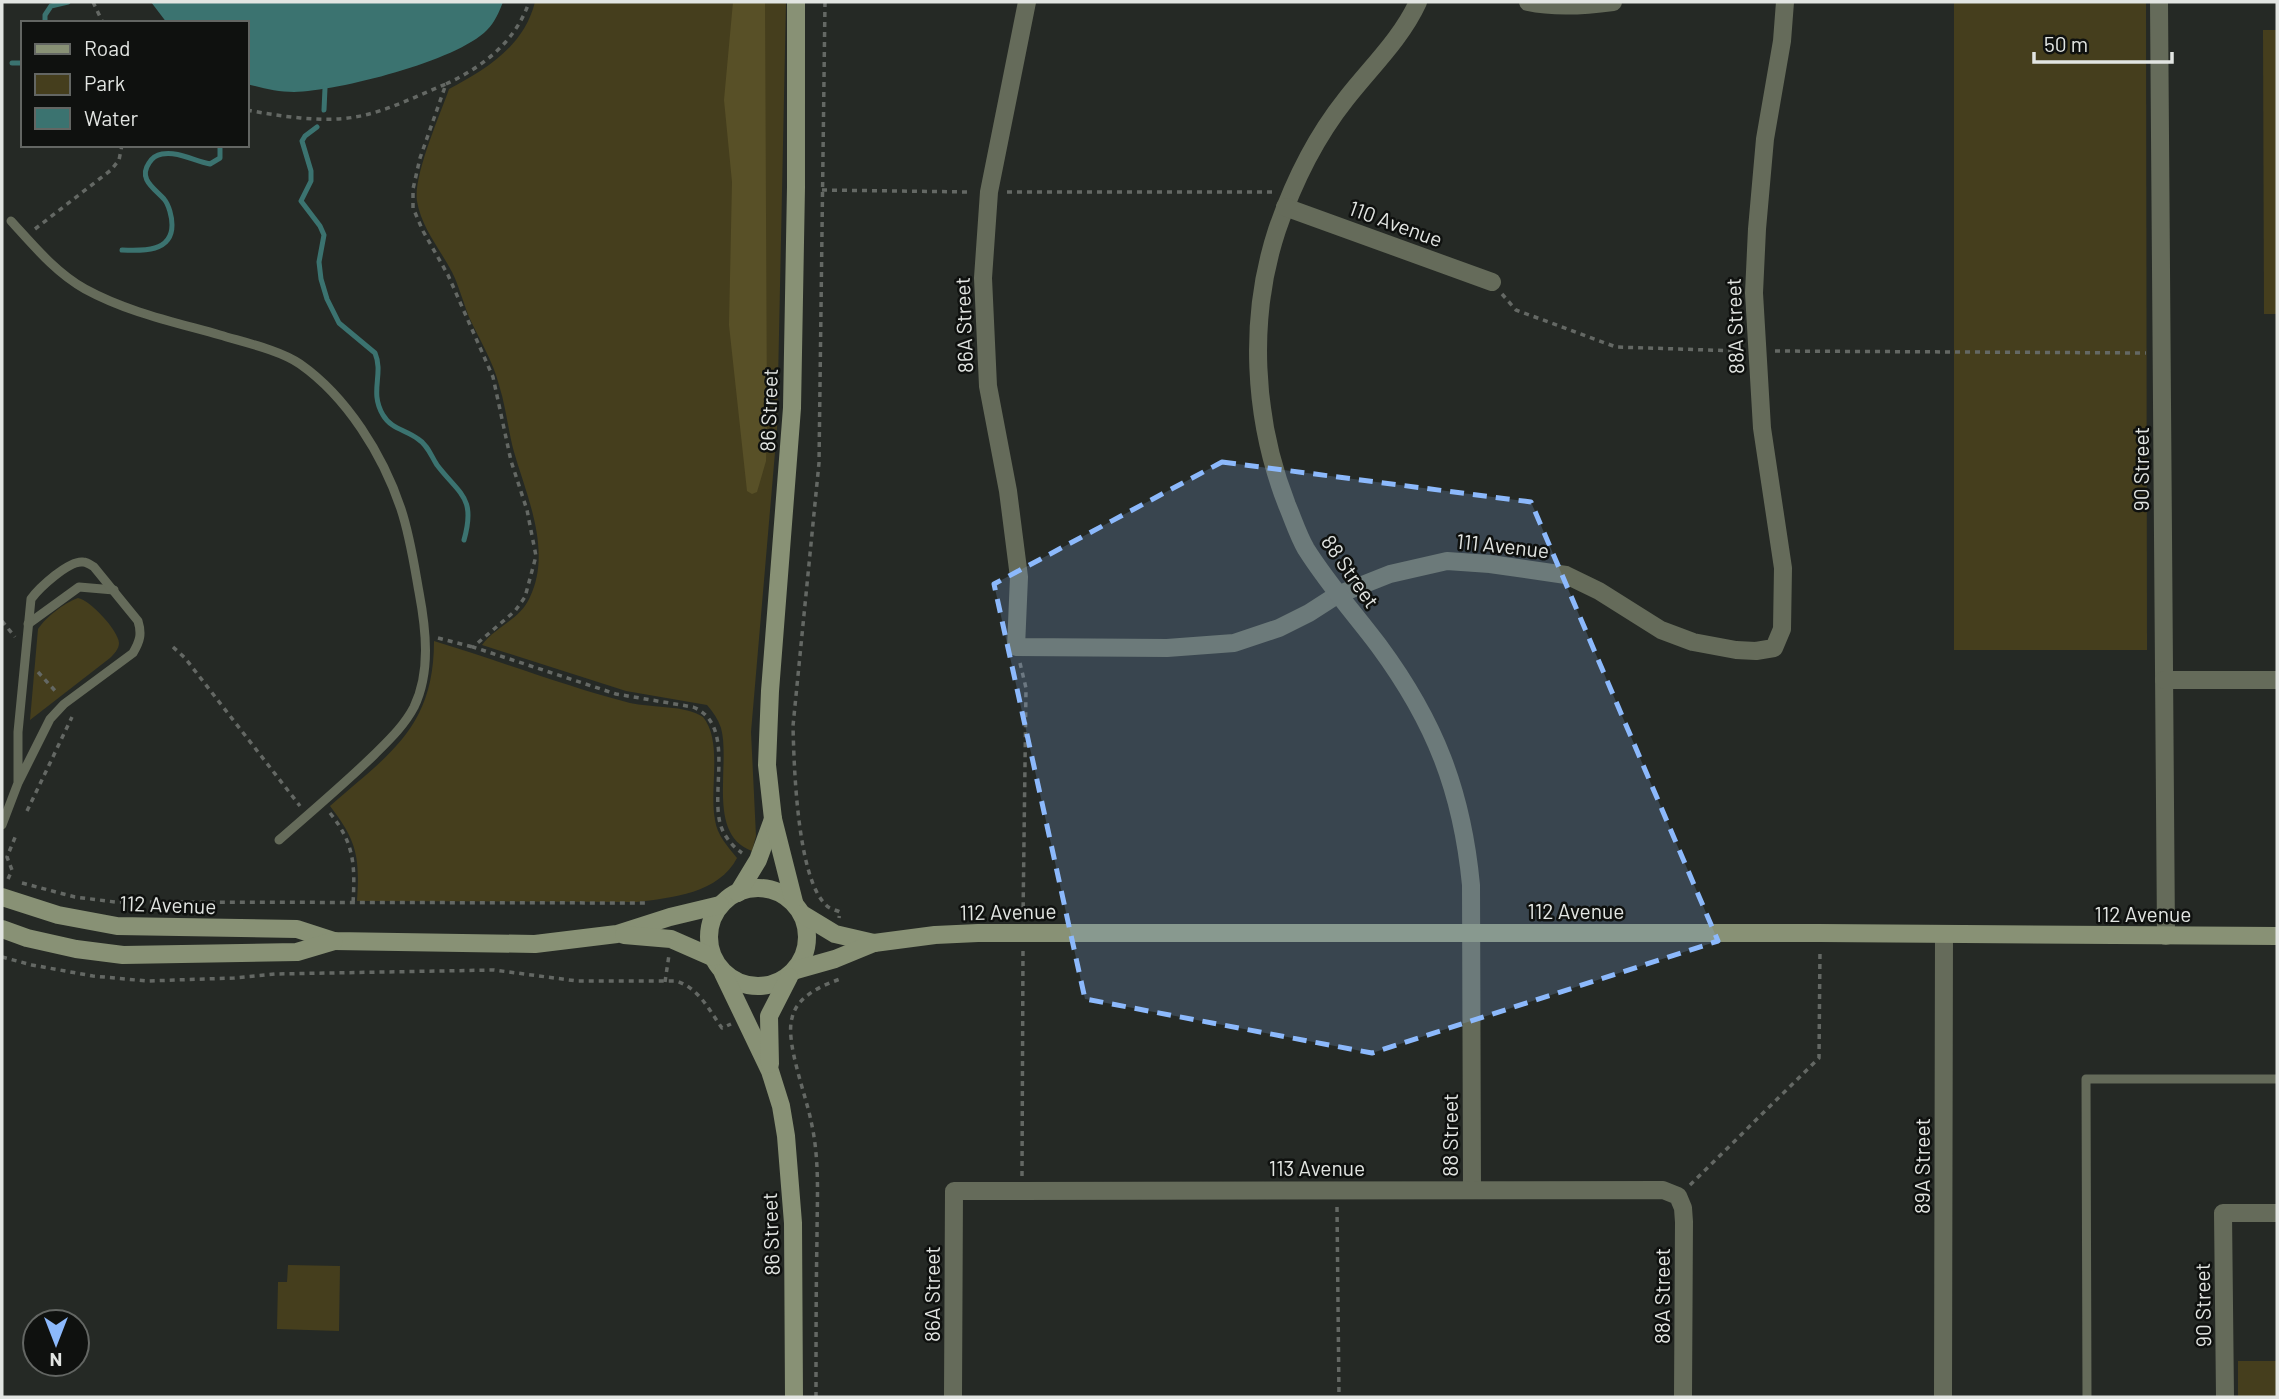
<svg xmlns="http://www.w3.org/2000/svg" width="2279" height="1399" font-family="Barlow,sans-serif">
	<rect width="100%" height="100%" fill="#252925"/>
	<!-- green -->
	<g fill="#453e1d">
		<path d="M 535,2 L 786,2 L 777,429 L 751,732 L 756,836 L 752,851 C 706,835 731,764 721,728 C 718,719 713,712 707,705 L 626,691 L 482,645 C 496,626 520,620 530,597 C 552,551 527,497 514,452 C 508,430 506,407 499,385 C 493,361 479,339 469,317 C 463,302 459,286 452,272 C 440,249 421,227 417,201 C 413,176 440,115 449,89 C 487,69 524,46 535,2 Z"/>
		<path d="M 1954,2 L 2146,2 L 2147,650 L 1954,650 Z"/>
		<path d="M 2263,30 L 2277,30 L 2277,314 L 2264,314 Z"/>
		<path d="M 78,598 C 90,600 118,630 119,643 C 119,649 114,654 110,658 L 30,720 L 38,629 C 46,617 64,603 78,598 Z"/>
		<path d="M 434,641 C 500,661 564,686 630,703 C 651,708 686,705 703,717 C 723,741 709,790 715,820 C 717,835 728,847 737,858 C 719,893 672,898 636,902 L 357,901 C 360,857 357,841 330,806 C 389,754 434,728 434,641 Z"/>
		<path d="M 288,1265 L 340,1266 L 339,1331 L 277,1329 L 278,1282 L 287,1282 Z"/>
		<rect x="2238" y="1361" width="39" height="36"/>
	</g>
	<!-- forest -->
	<path fill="#585027" d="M 733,2 L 765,2 L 767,423 L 766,461 L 757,492 L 752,494 L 747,491 L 729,325 L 732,182 L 724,100 Z"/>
	<!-- water -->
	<path fill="#3b7370" d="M 151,2 L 503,2 C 499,12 495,22 487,30 C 457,61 338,91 294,92 C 278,92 263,88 247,84 L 247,23 L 167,23 Z"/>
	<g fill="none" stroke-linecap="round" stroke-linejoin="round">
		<!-- stream -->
		<g stroke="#3b7370" stroke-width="5">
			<path d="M 45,23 L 45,15 L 51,6 L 68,2"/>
			<path d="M 12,63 L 23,63"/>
			<path d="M 324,110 L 325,88"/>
			<path d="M 317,127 L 305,136 L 302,141 L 311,171 L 311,181 L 301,201 L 320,226 L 324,235 L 319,262 L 321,279 L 327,299 L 339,323 L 375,353 C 384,374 369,392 383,415 C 391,429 406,430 418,439 C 428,445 431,456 437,465 C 460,495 476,497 464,540"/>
			<path d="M 122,250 C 143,251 172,252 172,225 C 172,217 169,205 164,199 C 154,188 138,179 149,163 C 152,158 156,155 162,154 C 178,151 194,161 210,164 L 220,158 L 220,145"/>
		</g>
		<!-- path -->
		<g stroke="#646864" stroke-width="3.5" stroke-dasharray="5 5" stroke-linecap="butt">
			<path d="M 93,2 L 103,23"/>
			<path d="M 825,2 L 819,463 L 793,726 C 794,766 797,878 826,905 C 829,909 836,910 840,912 L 839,918"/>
			<path d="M 446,84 C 483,67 516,41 529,2"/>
			<path d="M 247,110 C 278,116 323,123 355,117 C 386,112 416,96 446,84 L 420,158 L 413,189 L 413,208 L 423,231 L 448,275 L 493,377 L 511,461 L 527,510 L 536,556 L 525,597 L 515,611 L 473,647 L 616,694 L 693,707 C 735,724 711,787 720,823 C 723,835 732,846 742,853"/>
			<path d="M 822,190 L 971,192"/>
			<path d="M 1007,192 L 1272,192"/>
			<path d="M 35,229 L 111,170 L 119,160 L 122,145"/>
			<path d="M 1502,294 L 1516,310 L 1616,347 L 1740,351"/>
			<path d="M 1775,351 L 2146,353"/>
			<path d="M 2,621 L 15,637"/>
			<path d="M 438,638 L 473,647"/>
			<path d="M 173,647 L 185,658 L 300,806"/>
			<path d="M 1020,663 L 1026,688 L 1023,917"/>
			<path d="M 38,672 L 58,694"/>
			<path d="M 27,811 L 72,717"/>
			<path d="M 330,813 C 355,844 355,866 353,904"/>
			<path d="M 8,879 L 12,870 L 7,857 L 16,835"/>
			<path d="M 22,883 L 75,897 L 115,902 L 649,903"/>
			<path d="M 2,957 L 32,965 L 93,976 L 147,981 L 234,978 L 275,974 L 494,970 L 577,981 L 676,981 C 699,988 709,1010 722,1028 L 731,1024"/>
			<path d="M 665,982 L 669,955"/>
			<path d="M 1022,1176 L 1023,949"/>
			<path d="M 1690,1185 L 1819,1058 L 1820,949"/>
			<path d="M 1337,1207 L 1339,1397"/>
			<path d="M 816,1397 C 816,1344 816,1291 817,1238 C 817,1199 820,1160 811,1121 C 806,1095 785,1042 792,1018 C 797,996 821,986 840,979 L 839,977"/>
		</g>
		<!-- lane -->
		<g stroke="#656b5a" stroke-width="9">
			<path d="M 11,221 C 33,245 56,273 85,289 C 127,312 174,322 220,335 C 243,342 280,350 300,364 C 347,397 383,455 401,509 C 410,536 414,564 419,592 C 426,629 431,672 414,707 C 404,726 389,740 374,755 C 343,785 311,812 279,840"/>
			<path d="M 28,624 L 79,587 L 114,590"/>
			<path d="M 2,825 L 18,783 L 50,719 L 64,704 L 133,653 C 140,641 142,634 138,621 L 94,567 C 91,565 87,562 83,562 C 69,560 39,588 31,599 L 18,732 L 18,783"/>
			<path d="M 2087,1397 L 2086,1079 L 2277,1079"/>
		</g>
		<!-- street -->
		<g stroke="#656b5a" stroke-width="18">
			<path d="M 1027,2 L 989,192 L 983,278 L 988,386 L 1008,491 L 1019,577 L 1016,647 L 1167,648 L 1234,643 L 1279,628 L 1309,613 L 1337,595 L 1390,574 L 1447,561 L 1490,564 L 1566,575 L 1599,591 L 1661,630 L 1693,642 L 1736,650 L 1756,651 L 1774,648 L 1782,629 L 1783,568 L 1762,428 L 1754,293 L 1757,229 L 1765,139 L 1782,41 L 1785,2"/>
			<path d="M 1418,2 C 1401,39 1371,67 1346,99 C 1315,138 1293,183 1277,230 C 1248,318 1253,418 1287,505 C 1293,519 1298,535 1306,549 C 1328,584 1354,613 1379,646 C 1435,722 1462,791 1471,885 L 1472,1190"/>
			<path d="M 1528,2 C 1556,8 1584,6 1613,2"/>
			<path d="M 2159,2 L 2166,936"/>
			<path d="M 1285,207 L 1492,282"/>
			<path d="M 2164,680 L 2277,680"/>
			<path d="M 953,1397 L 954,1191 L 1663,1190 L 1678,1196 L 1683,1208 L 1684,1222 L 1683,1397"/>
			<path d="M 1943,1397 L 1944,934"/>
			<path d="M 2225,1397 L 2223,1213 L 2277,1213"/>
		</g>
		<!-- secondary -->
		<g stroke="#889175" stroke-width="18">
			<circle cx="758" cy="937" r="49"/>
			<path d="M 738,893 L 758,860 L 773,819"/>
			<path d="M 2,897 L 58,915 L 117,926 L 297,929 L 334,941 L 535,944 L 617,934 L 670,917 L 720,905"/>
			<path d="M 794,902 L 773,819 L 767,765 L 770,691 L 792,408 L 796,187 L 796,2"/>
			<path d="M 802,914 L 835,934 L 874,943"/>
			<path d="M 2,929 L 27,938 L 76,949 L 123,955 L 297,952 L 334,941"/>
			<path d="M 624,935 L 671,939 L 712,957"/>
			<path d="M 796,970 L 835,959 L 874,943 L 935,935 L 978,933 L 1820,933 L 2277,936"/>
			<path d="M 723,973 L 770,1071 L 781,1106 L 786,1136 L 793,1223 L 794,1397"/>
			<path d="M 770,1064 L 769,1016 L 789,977"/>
		</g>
	</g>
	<!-- marked area -->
	<path fill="#8cb9fc" fill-opacity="0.2" stroke="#8cb9fc" stroke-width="5" stroke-dasharray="14 9" stroke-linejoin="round" d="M 1222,462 L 1531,502 L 1718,941 L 1372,1053 L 1085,999 L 994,584 Z"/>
	<g text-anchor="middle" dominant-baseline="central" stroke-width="5" stroke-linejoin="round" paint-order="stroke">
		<!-- street labels -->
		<g font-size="21" fill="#e2e5e2" stroke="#0f110f">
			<text transform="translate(1396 223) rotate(20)">110 Avenue</text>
			<text transform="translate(963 325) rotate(-92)">86A Street</text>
			<text transform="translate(1734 326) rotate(-92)">88A Street</text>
			<text transform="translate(768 410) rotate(-88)">86 Street</text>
			<text transform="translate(2140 469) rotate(-90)">90 Street</text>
			<text transform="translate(1503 545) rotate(6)">111 Avenue</text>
			<text transform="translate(1351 571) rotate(55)">88 Street</text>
			<text transform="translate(168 904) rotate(2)">112 Avenue</text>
			<text x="1576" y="910">112 Avenue</text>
			<text transform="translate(1008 911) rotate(-1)">112 Avenue</text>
			<text x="2143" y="913">112 Avenue</text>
			<text transform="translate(1449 1135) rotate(-90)">88 Street</text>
			<text transform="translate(1921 1166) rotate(-90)">89A Street</text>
			<text x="1317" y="1167">113 Avenue</text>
			<text transform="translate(770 1234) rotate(-92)">86 Street</text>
			<text transform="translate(931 1294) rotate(-90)">86A Street</text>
			<text transform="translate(1661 1296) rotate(-90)">88A Street</text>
			<text transform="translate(2202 1305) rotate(-91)">90 Street</text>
		</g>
	</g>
	<!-- border -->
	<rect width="2279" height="1399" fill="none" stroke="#e2e5e2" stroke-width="7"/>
	<!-- legend -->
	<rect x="21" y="21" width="228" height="126" fill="#0f110f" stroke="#636663" stroke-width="2"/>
	<rect x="35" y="44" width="35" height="10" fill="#889175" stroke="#636663" stroke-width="2"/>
	<text x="84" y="56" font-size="21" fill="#e2e5e2">Road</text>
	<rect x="35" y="74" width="35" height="21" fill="#453e1d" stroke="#636663" stroke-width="2"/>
	<text x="84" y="91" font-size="21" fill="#e2e5e2">Park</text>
	<rect x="35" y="108" width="35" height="21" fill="#3b7370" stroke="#636663" stroke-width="2"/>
	<text x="84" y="126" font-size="21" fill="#e2e5e2">Water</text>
	<!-- north arrow -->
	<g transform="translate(56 1343) rotate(180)"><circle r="33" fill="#0f110f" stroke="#636663" stroke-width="2"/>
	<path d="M0-5L12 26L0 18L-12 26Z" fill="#8cb9fc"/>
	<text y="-10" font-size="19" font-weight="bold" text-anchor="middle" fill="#e2e5e2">N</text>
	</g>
	<!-- scale -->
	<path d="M2034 52v10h138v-10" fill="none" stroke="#e2e5e2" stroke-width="3.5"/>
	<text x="2044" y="52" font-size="21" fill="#e2e5e2" stroke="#0f110f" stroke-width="5" paint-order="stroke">50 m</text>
</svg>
